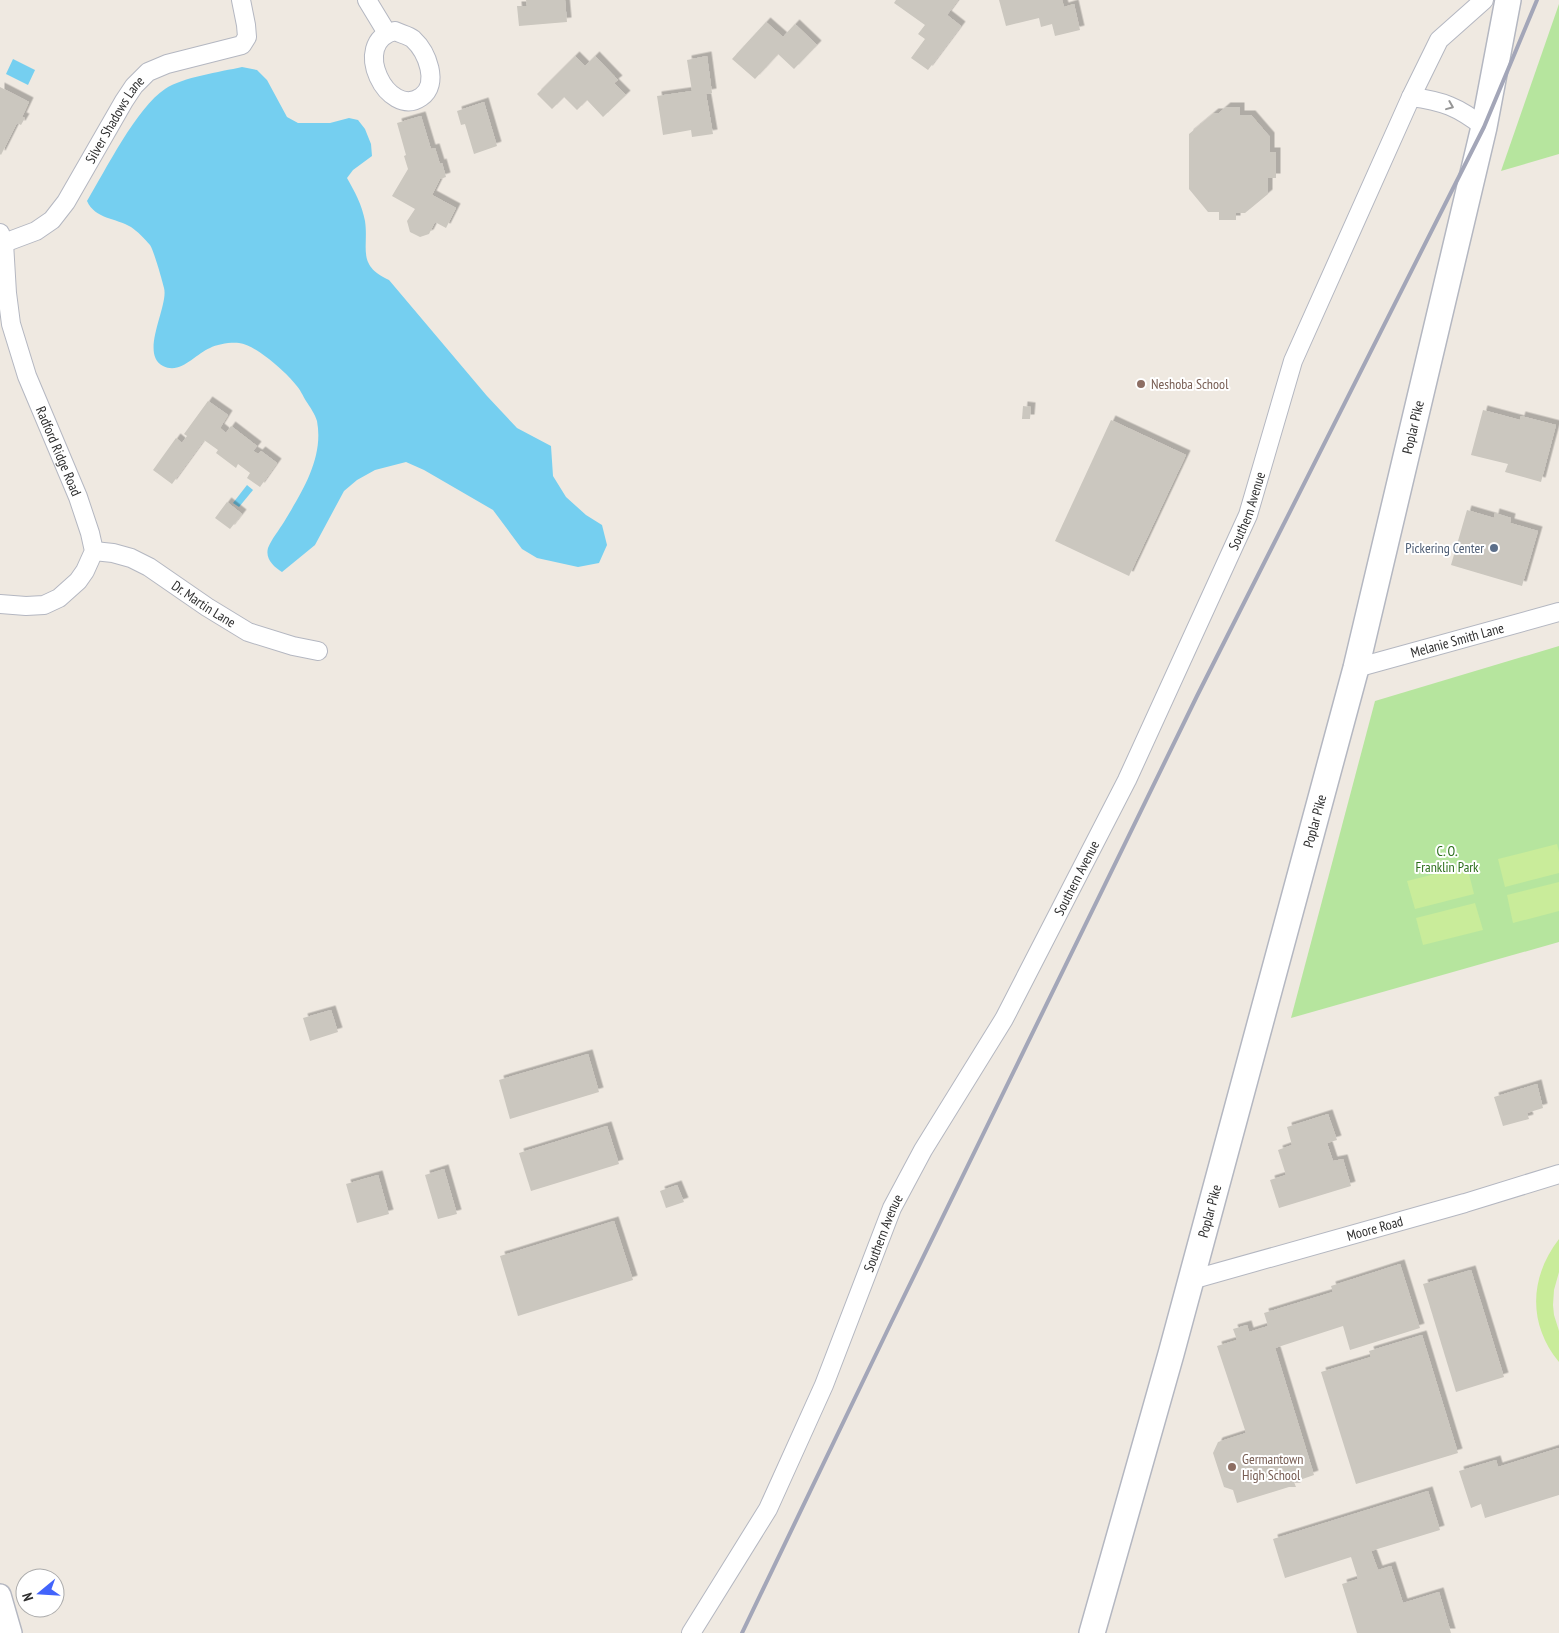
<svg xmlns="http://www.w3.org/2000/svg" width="1559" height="1633" font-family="'PT Sans Narrow',sans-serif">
	<defs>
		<filter id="shadow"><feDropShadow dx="4.5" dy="-4.5" stdDeviation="0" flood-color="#0004"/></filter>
	</defs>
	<rect width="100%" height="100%" fill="#efe9e1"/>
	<!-- green -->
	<g fill="#b6e59e">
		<path d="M 1559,4 L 1559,154 L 1501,171 Z"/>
		<path d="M 1559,646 L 1559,942 L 1291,1018 L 1375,701 Z"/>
	</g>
	<!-- pitch -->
	<g fill="#c9ec9a">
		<path d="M 1557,844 L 1559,852 L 1559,873 L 1505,887 L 1498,859 Z"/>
		<path d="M 1467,866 L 1474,894 L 1415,909 L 1407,881 Z"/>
		<path d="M 1559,882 L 1559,911 L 1513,923 L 1507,895 Z"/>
		<path d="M 1475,903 L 1483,930 L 1423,945 L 1416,918 Z"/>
		<path d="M 1559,1239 L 1559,1272 L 1554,1290 L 1553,1305 L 1554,1315 L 1559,1331 L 1559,1362 C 1528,1324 1529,1278 1559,1239 Z"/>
	</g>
	<!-- water -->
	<g fill="#75cff0">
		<path d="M 13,59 L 35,70 L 28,85 L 6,74 Z"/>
		<path d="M 242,67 L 257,70 L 267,80 L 287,117 L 298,123 L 330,123 L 349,118 L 358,120 L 365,129 L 371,144 L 372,156 L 353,170 L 347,178 C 355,192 362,205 365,221 C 369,248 356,265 389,280 L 487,396 L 517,428 L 551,446 L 553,476 L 566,497 L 586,515 L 602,525 L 607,545 L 599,563 L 578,567 L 537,558 L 522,549 L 493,510 L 424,470 L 406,462 L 375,470 L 357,480 L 344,491 L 315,545 L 282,572 C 274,567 265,559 268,548 C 271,540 279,530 284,522 C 302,492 324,458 317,421 C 315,414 310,407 306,401 C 303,396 300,389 296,385 C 286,372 256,345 239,343 C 231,342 217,344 210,348 C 195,354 181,375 163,366 C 139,354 169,306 164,288 C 162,280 154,251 150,245 C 145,239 137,231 131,227 C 116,218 95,219 87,201 C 105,171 137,107 165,89 C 183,77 220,72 242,67 Z"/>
		<path d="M 247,485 L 253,490 L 239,507 L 233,503 Z"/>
	</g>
	<!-- building -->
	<g fill="#cbc7bf" filter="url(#shadow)">
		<path d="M 526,0 L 565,0 L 567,22 L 519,26 L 517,6 L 527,6 Z"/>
		<path d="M 896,0 L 958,0 L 947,15 L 961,26 L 928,70 L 911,58 L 925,39 L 918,34 L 925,25 L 894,3 Z"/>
		<path d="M 999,0 L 1062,0 L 1064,7 L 1074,4 L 1080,30 L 1055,36 L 1052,24 L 1041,27 L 1039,18 L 1006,26 Z"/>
		<path d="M 766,22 L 783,37 L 795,24 L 817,45 L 794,69 L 778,54 L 755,79 L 732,59 Z"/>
		<path d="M 575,56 L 585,66 L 595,56 L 618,80 L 614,83 L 626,95 L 603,117 L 587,100 L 577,110 L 564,97 L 552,109 L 537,94 Z"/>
		<path d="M 707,56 L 712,93 L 706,94 L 713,134 L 692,137 L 691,130 L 663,135 L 657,96 L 692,91 L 687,60 Z"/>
		<path d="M 0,87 L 29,102 L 22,117 L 25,118 L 21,125 L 17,123 L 1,155 L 0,154 Z"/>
		<path d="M 484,102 L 497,146 L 474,154 L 465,124 L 461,125 L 457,111 Z"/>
		<path d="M 1226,107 L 1240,107 L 1240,115 L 1251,115 L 1270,137 L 1270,152 L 1276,152 L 1276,178 L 1268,178 L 1268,194 L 1245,213 L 1236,213 L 1236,220 L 1219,220 L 1219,212 L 1208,212 L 1189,189 L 1189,134 L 1214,113 L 1219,113 Z"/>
		<path d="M 421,116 L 431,149 L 435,148 L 440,164 L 442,163 L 446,177 L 440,179 L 432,195 L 456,208 L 446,228 L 435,222 L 429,234 L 420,237 L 410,232 L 407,221 L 415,209 L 392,196 L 408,169 L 404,156 L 406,155 L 397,123 Z"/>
		<path d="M 208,401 L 228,415 L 220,428 L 226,433 L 231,426 L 257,446 L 253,451 L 258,454 L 261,451 L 277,463 L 260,487 L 247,478 L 250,473 L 238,464 L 236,468 L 216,453 L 218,450 L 204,440 L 172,484 L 153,470 L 176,438 L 182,443 L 187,436 L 184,434 Z"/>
		<path d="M 1023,406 L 1031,407 L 1030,419 L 1022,419 Z"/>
		<path d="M 1483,410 L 1520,420 L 1521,416 L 1556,425 L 1541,482 L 1505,472 L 1508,464 L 1471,455 Z"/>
		<path d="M 1111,420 L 1186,455 L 1129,576 L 1055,541 Z"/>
		<path d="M 227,502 L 242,514 L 230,529 L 215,518 Z"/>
		<path d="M 1467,510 L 1494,518 L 1495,513 L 1511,518 L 1510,523 L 1538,531 L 1522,586 L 1451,565 Z"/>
		<path d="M 331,1010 L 338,1032 L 310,1041 L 303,1018 Z"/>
		<path d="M 588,1054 L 599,1092 L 510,1119 L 499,1080 Z"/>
		<path d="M 1537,1084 L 1543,1108 L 1527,1113 L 1529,1119 L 1503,1126 L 1494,1097 Z"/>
		<path d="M 1328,1114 L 1337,1140 L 1327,1143 L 1333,1161 L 1343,1159 L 1351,1186 L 1279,1208 L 1270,1180 L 1286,1175 L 1278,1150 L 1292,1145 L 1287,1127 Z"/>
		<path d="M 607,1126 L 619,1164 L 531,1191 L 519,1153 Z"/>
		<path d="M 444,1169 L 457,1214 L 438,1219 L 425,1175 Z"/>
		<path d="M 378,1175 L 389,1214 L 357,1223 L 346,1184 Z"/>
		<path d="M 677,1185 L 684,1202 L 666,1208 L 660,1191 Z"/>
		<path d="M 614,1221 L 633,1280 L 518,1316 L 500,1256 Z"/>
		<path d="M 1400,1264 L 1420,1328 L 1350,1350 L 1343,1326 L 1275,1348 L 1314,1475 L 1294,1482 L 1296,1487 L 1289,1487 L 1237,1503 L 1233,1490 L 1224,1487 L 1213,1453 L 1218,1442 L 1246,1433 L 1217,1346 L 1237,1340 L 1233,1329 L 1247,1325 L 1249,1332 L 1268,1326 L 1264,1313 L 1333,1292 L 1331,1286 Z"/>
		<path d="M 1471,1270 L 1504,1377 L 1456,1392 L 1423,1284 Z"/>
		<path d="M 1422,1335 L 1458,1453 L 1356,1484 L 1321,1372 L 1371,1357 L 1369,1351 Z"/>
		<path d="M 1559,1448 L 1559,1495 L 1485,1518 L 1481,1504 L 1471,1508 L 1459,1471 L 1496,1460 L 1498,1467 Z"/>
		<path d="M 1428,1491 L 1440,1530 L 1371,1551 L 1378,1570 L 1391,1566 L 1403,1603 L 1439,1592 L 1451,1633 L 1357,1633 L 1342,1584 L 1358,1579 L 1351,1557 L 1285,1578 L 1273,1539 Z"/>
	</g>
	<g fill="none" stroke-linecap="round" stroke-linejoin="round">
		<!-- minor casing -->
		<g stroke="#b4b7c1" stroke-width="20">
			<g id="minor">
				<path d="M 367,0 L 387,33"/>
				<path d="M 395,31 C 401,34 408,35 413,39 C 427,52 440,84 421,97 C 388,120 349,42 395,31 Z"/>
				<path d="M 1411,97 C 1443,101 1458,107 1484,127"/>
				<path id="s1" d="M 0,233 L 4,243 L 7,293 L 11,324 L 27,376 L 78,497 L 90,533 L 94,551 L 85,571 L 78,581 L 59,598 L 44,605 L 26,606 L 0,604"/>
				<path id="s2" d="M 4,243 L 36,231 L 52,220 L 66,202 L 124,101 L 134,86 L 148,72 L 167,64 L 242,45 L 247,37 L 246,25 L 241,0"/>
				<path id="s3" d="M 94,551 L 113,553 L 131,558 L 149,567 L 207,607 L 248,632 L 293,646 L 318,651"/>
				<path id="s4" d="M 1356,668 L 1559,612"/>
				<path id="s5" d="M 1191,1280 L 1465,1203 L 1559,1174"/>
				<path id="s6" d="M 691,1633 L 768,1509 L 824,1385 L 892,1208 L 923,1150 L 1004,1019 L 1127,780 L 1248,515 L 1293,361 L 1411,97 L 1439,40 L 1484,0"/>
			</g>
		</g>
		<!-- tertiary casing -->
		<g stroke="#b4b7c1" stroke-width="24">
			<path id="tertiary" d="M 0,1595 L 11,1633"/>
		</g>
		<!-- secondary casing -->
		<g stroke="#b4b7c1" stroke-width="28">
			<g id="secondary">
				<path id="s7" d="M 1092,1633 L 1171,1354 L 1356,668 L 1484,127 L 1508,0"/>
			</g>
		</g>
		<!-- minor -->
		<use href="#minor" stroke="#fff" stroke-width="18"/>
		<!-- tertiary -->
		<use href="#tertiary" stroke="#fff" stroke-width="21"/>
		<!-- secondary -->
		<use href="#secondary" stroke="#fff" stroke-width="25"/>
		<!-- rail -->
		<path stroke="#a3a6b8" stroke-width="4" d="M 742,1633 L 891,1323 L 1197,696 L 1484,127 L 1537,0"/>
	</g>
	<!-- one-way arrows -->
	<defs><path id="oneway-chevron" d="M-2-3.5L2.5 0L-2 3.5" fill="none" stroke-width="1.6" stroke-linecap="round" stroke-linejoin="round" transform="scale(1.25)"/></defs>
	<use stroke="#969696" href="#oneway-chevron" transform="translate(1450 106) rotate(22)"/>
	<!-- markers -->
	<g fill="#8d6e63" stroke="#fff" stroke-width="2">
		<circle cx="1141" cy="384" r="5"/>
		<circle cx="1232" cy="1467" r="5"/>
	</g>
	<circle fill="#5c6f8a" stroke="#fff" stroke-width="2" cx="1494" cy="548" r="5"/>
	<g text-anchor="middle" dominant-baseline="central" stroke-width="4" stroke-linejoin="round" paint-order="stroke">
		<!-- street labels -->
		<g font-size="14" fill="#2e2e2e" stroke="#fff">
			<text stroke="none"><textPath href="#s2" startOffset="172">Silver Shadows Lane</textPath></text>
			<text stroke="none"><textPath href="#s7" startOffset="1248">Poplar Pike</textPath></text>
			<text stroke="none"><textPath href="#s1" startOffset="228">Radford Ridge Road</textPath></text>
			<text stroke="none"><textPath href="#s6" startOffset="1255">Southern Avenue</textPath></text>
			<text stroke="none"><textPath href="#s3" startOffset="124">Dr. Martin Lane</textPath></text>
			<text stroke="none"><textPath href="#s4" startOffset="105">Melanie Smith Lane</textPath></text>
			<text stroke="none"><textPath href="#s7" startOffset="842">Poplar Pike</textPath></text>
			<text stroke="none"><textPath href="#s6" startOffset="850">Southern Avenue</textPath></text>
			<text stroke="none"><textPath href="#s7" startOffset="438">Poplar Pike</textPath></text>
			<text stroke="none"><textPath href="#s5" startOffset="191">Moore Road</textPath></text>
			<text stroke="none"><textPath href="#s6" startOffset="445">Southern Avenue</textPath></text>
		</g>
		<!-- education labels -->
		<g font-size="14" fill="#785e54" stroke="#fff" text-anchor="start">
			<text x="1151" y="384">Neshoba School</text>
			<text x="1242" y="1459">Germantown<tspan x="1242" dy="16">High School</tspan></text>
		</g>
		<!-- service labels -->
		<g font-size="14" fill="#4e5e75" stroke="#fff" text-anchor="end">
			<text x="1484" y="548">Pickering Center</text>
		</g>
		<!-- park labels -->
		<g font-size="14" fill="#2c6e1b" stroke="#fff">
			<text x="1447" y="851">C. O.<tspan x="1447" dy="16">Franklin Park</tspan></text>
		</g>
	</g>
	<!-- north arrow -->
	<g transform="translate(40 1593) rotate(252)"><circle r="24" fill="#ffffff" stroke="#ababab"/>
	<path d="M0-4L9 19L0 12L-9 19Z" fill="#4264fb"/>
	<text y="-8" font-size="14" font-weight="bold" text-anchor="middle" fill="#2e2e2e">N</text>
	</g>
</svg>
